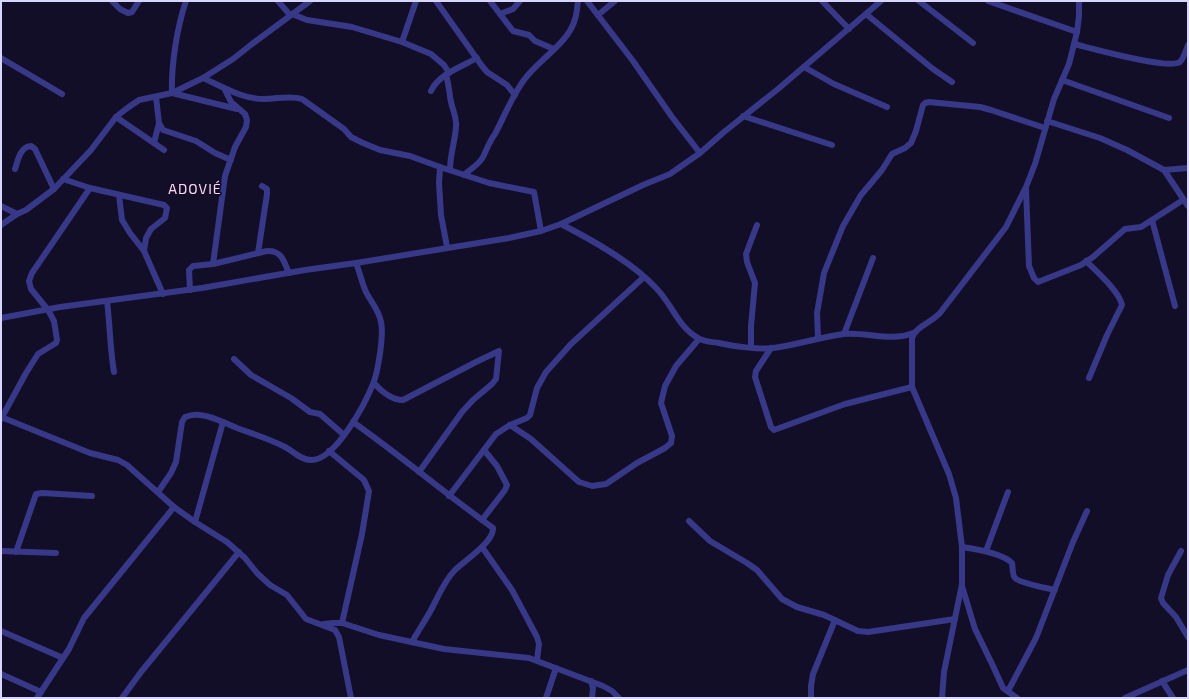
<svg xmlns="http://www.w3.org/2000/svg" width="1189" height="699" font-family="'Exo 2',sans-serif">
	<rect width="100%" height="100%" fill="#120e28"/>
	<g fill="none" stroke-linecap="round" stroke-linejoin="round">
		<!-- street -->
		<g stroke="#383888" stroke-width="6">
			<path d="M 112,1 L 120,9 L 128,13 L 132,12 L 139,1"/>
			<path d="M 186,1 C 177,27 171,66 172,93 L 237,109"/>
			<path d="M 278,1 L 290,15"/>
			<path d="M 436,1 L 482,66 L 487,72 L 507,85 L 515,95"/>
			<path d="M 490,1 L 513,31 L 529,35 L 535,41 L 554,49"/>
			<path d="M 587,1 L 633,61 L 672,117 L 700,153"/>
			<path d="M 822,1 L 849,29"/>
			<path d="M 919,1 L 973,43"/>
			<path d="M 988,1 L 1077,32"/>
			<path d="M 292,14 L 307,20 L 352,27 L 402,42 L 431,54 L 444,65 L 449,73"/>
			<path d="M 500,14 L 513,9 L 520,1"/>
			<path d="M 866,14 L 933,69 L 952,82"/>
			<path d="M 598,15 L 615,1"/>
			<path d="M 402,42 L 416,1"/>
			<path d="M 1074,44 C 1091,48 1168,70 1180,62 C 1184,58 1186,50 1188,45"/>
			<path d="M 1,58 L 62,94"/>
			<path d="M 804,67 L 834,84 L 887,107"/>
			<path d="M 446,75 C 449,84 449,93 451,102 C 453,111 457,118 456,127 C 455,141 450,155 450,170"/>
			<path d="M 203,78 C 223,87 242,99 264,99 C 277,99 289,95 302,99 L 344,129 L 351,137 L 363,143 L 380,150 L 410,156 L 440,167 L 439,183 L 441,215 L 447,247"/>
			<path d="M 1062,80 L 1169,118"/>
			<path d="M 431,91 C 439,74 461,67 477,58"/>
			<path d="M 156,97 L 159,123 L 163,130 L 196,141 L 215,153 L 231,160"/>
			<path d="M 743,116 L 832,145"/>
			<path d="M 116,117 L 164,150"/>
			<path d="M 1047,121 L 1100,138 L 1127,150 L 1164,170 L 1188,206"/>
			<path d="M 154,143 L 159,123"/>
			<path d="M 440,167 L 489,183 L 534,192 L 541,231"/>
			<path d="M 15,169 C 18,160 20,147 31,146 L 35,149 L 54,189"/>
			<path d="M 1164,170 L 1188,168"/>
			<path d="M 464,175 C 470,169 479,165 483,157 C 487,149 489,142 495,134 C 504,117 512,96 524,80 C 538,60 569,43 575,19 C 577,14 577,7 578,1"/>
			<path d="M 63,179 L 90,188 L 164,205 L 167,208 L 165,218 L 151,229 L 146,238 L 144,251 L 163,294"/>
			<path d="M 1026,189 L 1029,266 L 1034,278 L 1038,282 L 1081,265 L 1093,257 L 1125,229 L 1141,227 L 1183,200"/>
			<path d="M 119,195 L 122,220 L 130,233 L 144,251"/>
			<path d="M 1,206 L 17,214"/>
			<path d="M 1152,220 L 1175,306"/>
			<path d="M 561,224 C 592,240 632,262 656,288 C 672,304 678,327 698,338 C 704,342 713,342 719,343 C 732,346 760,350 773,348 C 797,345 820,337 844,334 C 867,332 891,342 913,333"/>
			<path d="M 1,225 L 17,214 L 26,210 L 54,189 L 91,150 L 116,117 L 126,109 L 139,100 L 172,93 L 203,78 L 233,59 L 252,44 L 310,1"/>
			<path d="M 258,253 L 267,194 L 267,189 L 262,186"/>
			<path d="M 1086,261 C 1097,272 1119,291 1122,305 L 1107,335 L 1089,378"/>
			<path d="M 213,264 L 225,176 L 235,147 L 246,127 L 247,120 L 245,114 L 231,102 L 224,88"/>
			<path d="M 190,290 L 189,270 L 193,266 L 213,264 L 267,251 C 282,250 284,262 289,273"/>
			<path d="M 107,301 C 110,325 110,349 114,372"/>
			<path d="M 1,318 L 60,307 L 202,288 L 305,270 L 356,263 L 509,238 L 541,231 L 561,224 L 643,185 L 670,174 L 700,153 L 724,132 L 778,89 L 881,1"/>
			<path d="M 844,334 L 873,258"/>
			<path d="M 818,338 L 817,313 L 824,273 L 843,226 L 861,195 L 882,170 L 892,154 L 905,148 L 911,143 L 916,131 L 923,105 L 925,103 L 929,102 L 980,107 L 991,110 L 1045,128"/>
			<path d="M 751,347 L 751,326 L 755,283 L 747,262 L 746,254 L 757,225"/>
			<path d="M 771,348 L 756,371 L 755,377 L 771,427 L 774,430 L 845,404 L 912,387"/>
			<path d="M 234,359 L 251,375 L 291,398 L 310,412 L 320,414 L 344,435"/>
			<path d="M 374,383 C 382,392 391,400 403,400 L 476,362 L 499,351 L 496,379 L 492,384 L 473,400 L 462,412 L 419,472"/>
			<path d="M 1,417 L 90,453 L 118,460 L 127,465 L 174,507 L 195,522 L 227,542 L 245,558 L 257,573 L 270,585 L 287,595 L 306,619 L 335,630 L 339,637 L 351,698"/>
			<path d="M 1,419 L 26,373 L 38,354 L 56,343 L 57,340 L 54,321 L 48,310 L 31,289 L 29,281 L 32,273 L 90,188"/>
			<path d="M 353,422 C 401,456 446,494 493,528 C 494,542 465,560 455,570 C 444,581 438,597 431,610 C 425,621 418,631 412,642"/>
			<path d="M 510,425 L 531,439 L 579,482 L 592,486 L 606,484 L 637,463 L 665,448 L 671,443 L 672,436 L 661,403 L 665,386 L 676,366 L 699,339"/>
			<path d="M 329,451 L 364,480 L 369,491 L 362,534 L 342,623"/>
			<path d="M 158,492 L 171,473 L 176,462 L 182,422 L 185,417 C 190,415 194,414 200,415 C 212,416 225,423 237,428 C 253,434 270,439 285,447 C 293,451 302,461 312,460 C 336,459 365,404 373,384 C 378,372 384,335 381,322 C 379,310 371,302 366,292 C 362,283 360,273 356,263"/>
			<path d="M 449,496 L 496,434 L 510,425 L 527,418 L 530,415 L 537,388 L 546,372 L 571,344 L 644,277"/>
			<path d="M 482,520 L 505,490 L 507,485 L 497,466 L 484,450"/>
			<path d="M 689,521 L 710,541 L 747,563 L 757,570 L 782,599 L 797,607 L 824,615 L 858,631 L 868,632 L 955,619"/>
			<path d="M 195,522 L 223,422"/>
			<path d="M 482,547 L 512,590 L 537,637 L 539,644 L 537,660"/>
			<path d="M 962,547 C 976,549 1002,553 1012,563 C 1013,567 1012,575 1015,578 C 1020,583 1047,588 1055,590"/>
			<path d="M 1,551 L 56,553"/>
			<path d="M 986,551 L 1008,492"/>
			<path d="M 1181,551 L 1168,575 L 1161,598 L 1163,603 L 1176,617 L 1188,637"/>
			<path d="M 16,552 L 36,494 L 42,493 L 92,496"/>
			<path d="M 962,586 L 975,629 L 993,666 L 1003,688 L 1017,698"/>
			<path d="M 324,624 L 333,623 L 342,623 L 379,635 L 444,649 L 529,658 L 603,686 L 612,691 L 619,698"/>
			<path d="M 1,631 L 63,658"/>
			<path d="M 1,674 L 41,692"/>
			<path d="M 591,681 L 593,688 L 592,698"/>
			<path d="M 1162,681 L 1173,698"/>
			<path d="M 1008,691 L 1036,638 L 1073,542 L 1087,511"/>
			<path d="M 37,698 L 69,649 L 84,618 L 174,507"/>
			<path d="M 122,698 L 141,672 L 239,552"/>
			<path d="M 546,698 L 556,668"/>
			<path d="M 811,698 L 811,686 L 813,674 L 835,620"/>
			<path d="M 942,698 L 944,672 L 962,584 L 962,547 L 956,498 L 949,474 L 912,387 L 912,338 C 915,327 932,322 940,313 L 1006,227 L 1026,187 L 1035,164 L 1054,99 L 1069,64 L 1077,32 L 1079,16 L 1079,1"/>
			<path d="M 1125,698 L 1188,670"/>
		</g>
	</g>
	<g text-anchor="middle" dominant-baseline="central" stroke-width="3.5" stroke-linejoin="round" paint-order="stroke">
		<!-- quarter labels -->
		<g font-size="14" letter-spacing="1" fill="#ffd7f2" stroke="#120e28">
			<text x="195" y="188">ADOVIÉ</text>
		</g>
	</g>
	<!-- border -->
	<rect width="1189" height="699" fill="none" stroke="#d8d5ff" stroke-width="4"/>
</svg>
